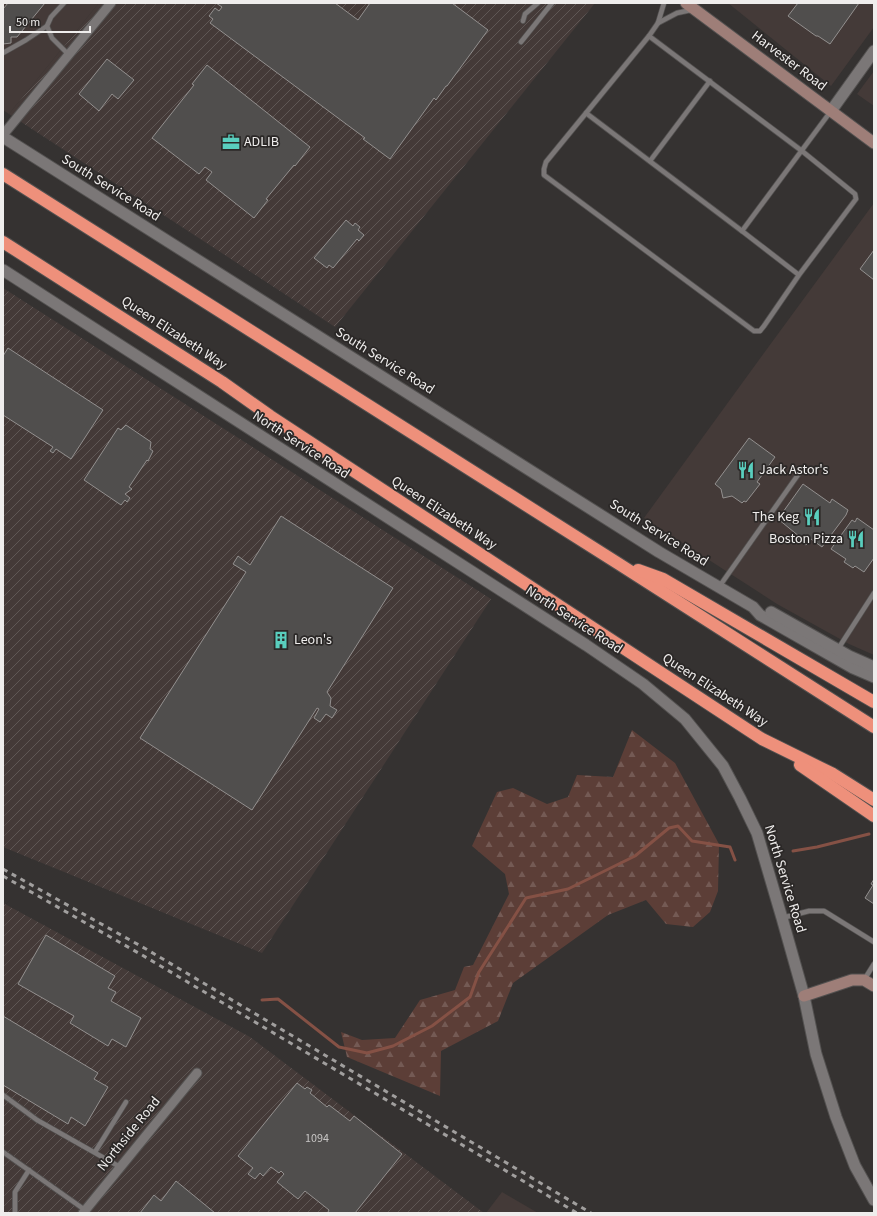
<svg xmlns="http://www.w3.org/2000/svg" width="877" height="1216" font-family="'Source Sans 3',sans-serif">
	<defs>
		<pattern id="industrial-furrows" width="10" height="10" patternUnits="userSpaceOnUse"><rect width="10" height="10" fill="#443a38"/><path d="M-1 1l2-2M0 10L10 0M9 11l2-2" fill="none" stroke="#5f5755"/></pattern>
		<pattern id="forest-firs" width="22" height="20" patternUnits="userSpaceOnUse"><rect width="22" height="20" fill="#5c3e37"/><path d="M5 1l3.5 6h-7zM16 11l3.5 6h-7z" fill="#745a54"/></pattern>
	</defs>
	<rect width="100%" height="100%" fill="#353231"/>
	<!-- built -->
	<g fill="#443a38">
		<path d="M 3,3 L 99,3 L 9,114 L 3,110 Z"/>
		<path d="M 728,3 L 874,3 L 874,27 L 831,86 Z"/>
		<path d="M 874,71 L 874,106 L 857,94 Z"/>
		<path d="M 874,203 L 874,655 L 849,644 L 777,604 L 644,518 L 764,353 Z"/>
		<path d="M 502,1192 L 538,1213 L 486,1213 Z"/>
	</g>
	<!-- industrial -->
	<g fill="url(#industrial-furrows)">
		<path d="M 99,3 L 595,3 L 335,327 L 9,114 Z"/>
		<path d="M 3,288 L 491,599 L 262,953 L 3,847 Z"/>
		<path d="M 3,903 L 250,1037 L 484,1213 L 3,1213 Z"/>
	</g>
	<!-- forest -->
	<path fill="url(#forest-firs)" d="M 632,730 L 675,763 L 719,844 L 718,891 L 710,912 L 693,927 L 666,924 L 646,900 L 608,915 L 513,983 L 498,1021 L 441,1051 L 440,1096 L 347,1057 L 341,1032 L 362,1040 L 395,1038 L 420,1000 L 455,990 L 464,967 L 473,965 L 509,894 L 505,874 L 472,846 L 497,792 L 513,788 L 547,804 L 568,797 L 577,775 L 613,777 Z"/>
	<g fill="none" stroke-linecap="round" stroke-linejoin="round">
		<!-- stream -->
		<g stroke="#855145" stroke-width="3">
			<path d="M 793,851 L 817,847 L 869,834"/>
			<path d="M 262,1000 L 278,999 L 339,1047 L 367,1053 L 393,1046 L 432,1026 L 470,997 L 479,972 L 526,898 L 568,889 L 635,856 L 669,828 L 678,826 L 692,841 L 730,847 L 735,860"/>
		</g>
	</g>
	<!-- building -->
	<g fill="#504e4d" stroke="#93908f">
		<path d="M 8,3 L 45,3 L 17,37 L 11,37 L 11,43 L 3,44 L 3,9 Z"/>
		<path d="M 216,3 L 335,3 L 358,20 L 370,3 L 452,3 L 488,30 L 447,86 L 446,86 L 436,100 L 434,98 L 390,159 L 363,139 L 365,138 L 210,23 L 213,19 L 209,16 L 215,8 L 219,11 L 222,7 Z"/>
		<path d="M 798,3 L 859,3 L 830,44 L 818,36 L 816,36 L 788,16 Z"/>
		<path d="M 107,59 L 134,80 L 118,99 L 112,94 L 99,111 L 79,94 Z"/>
		<path d="M 207,65 L 310,147 L 295,166 L 294,165 L 266,199 L 268,200 L 254,218 L 206,180 L 212,172 L 205,167 L 199,174 L 152,138 L 194,85 L 192,84 Z"/>
		<path d="M 346,220 L 353,226 L 355,223 L 360,227 L 358,230 L 364,235 L 359,241 L 357,239 L 333,268 L 329,265 L 327,268 L 314,258 Z"/>
		<path d="M 874,250 L 874,280 L 860,269 Z"/>
		<path d="M 8,348 L 103,410 L 71,459 L 56,449 L 53,453 L 50,451 L 53,447 L 3,415 L 3,356 Z"/>
		<path d="M 126,425 L 151,442 L 150,449 L 153,451 L 148,461 L 147,460 L 129,487 L 132,489 L 125,494 L 130,498 L 127,502 L 125,500 L 121,505 L 84,480 L 118,428 L 121,430 Z"/>
		<path d="M 749,438 L 775,457 L 757,482 L 760,484 L 746,502 L 744,501 L 742,503 L 732,496 L 723,498 L 721,489 L 715,484 Z"/>
		<path d="M 803,484 L 830,503 L 832,499 L 848,510 L 846,515 L 822,547 L 811,539 L 806,545 L 798,539 L 800,537 L 778,519 Z"/>
		<path d="M 281,516 L 393,588 L 327,692 L 331,698 L 330,706 L 337,710 L 332,718 L 326,714 L 320,722 L 314,718 L 319,709 L 317,708 L 252,810 L 140,738 L 246,572 L 233,564 L 238,556 L 250,565 Z"/>
		<path d="M 857,518 L 874,530 L 874,558 L 864,572 L 855,566 L 853,568 L 844,562 L 846,559 L 831,549 L 852,520 L 855,522 Z"/>
		<path d="M 874,879 L 874,904 L 865,898 L 873,885 L 871,884 Z"/>
		<path d="M 46,935 L 115,976 L 108,988 L 116,992 L 111,1001 L 141,1018 L 126,1047 L 112,1039 L 108,1046 L 70,1023 L 74,1016 L 18,984 Z"/>
		<path d="M 3,1016 L 98,1073 L 94,1079 L 108,1087 L 85,1126 L 71,1117 L 68,1124 L 3,1085 Z"/>
		<path d="M 297,1083 L 305,1089 L 307,1087 L 312,1090 L 310,1093 L 327,1107 L 329,1105 L 350,1121 L 354,1116 L 402,1154 L 355,1213 L 329,1213 L 328,1212 L 329,1210 L 305,1191 L 298,1199 L 277,1182 L 284,1174 L 281,1171 L 279,1173 L 271,1167 L 263,1176 L 260,1173 L 255,1179 L 248,1174 L 253,1168 L 238,1156 Z"/>
		<path d="M 176,1181 L 215,1213 L 140,1213 L 154,1195 L 161,1201 Z"/>
	</g>
	<g fill="none" stroke-linecap="round" stroke-linejoin="round">
		<!-- service casing -->
		<g stroke="#535150" stroke-width="6">
			<g id="service">
				<path d="M 64,3 L 51,17 L 47,26 L 52,38 L 69,55"/>
				<path d="M 523,21 L 525,14 L 538,3"/>
				<path d="M 658,23 L 677,13 L 691,10"/>
				<path d="M 649,36 L 658,23 L 664,3"/>
				<path d="M 521,42 L 552,3"/>
				<path d="M 3,53 L 26,40 L 47,26"/>
				<path d="M 586,113 L 742,231"/>
				<path d="M 650,161 L 710,81"/>
				<path d="M 799,275 L 764,326 L 760,331 L 754,331 L 544,175 L 544,169 L 546,162 L 649,36 L 802,151 L 855,194 L 856,199 L 799,275 L 742,231 L 831,111"/>
				<path d="M 719,587 L 800,472"/>
				<path d="M 838,649 L 874,593"/>
				<path d="M 782,918 L 809,911 L 824,911 L 874,942"/>
				<path d="M 864,980 L 874,964"/>
				<path d="M 3,1095 L 37,1120 L 120,1167"/>
				<path d="M 3,1152 L 85,1210"/>
				<path d="M 95,1152 L 126,1102"/>
				<path d="M 15,1213 L 15,1192 L 29,1170"/>
			</g>
		</g>
		<!-- minor casing -->
		<g stroke="#535150" stroke-width="11">
			<g id="minor">
				<path d="M 3,135 L 111,3"/>
				<path d="M 83,1213 L 197,1073"/>
			</g>
		</g>
		<!-- tertiary casing -->
		<g stroke="#535150" stroke-width="13">
			<g id="tertiary">
				<path d="M 831,111 L 874,51"/>
				<path d="M 3,137 L 659,552 L 753,607 L 760,615 L 853,668 L 874,677"/>
				<path d="M 3,270 L 586,645 L 643,684 L 685,719 L 723,766 L 740,798 L 757,833 L 782,918 L 804,996 L 816,1054 L 836,1117 L 855,1166 L 874,1200"/>
				<path d="M 771,612 L 849,656 L 874,667"/>
			</g>
		</g>
		<!-- secondary casing -->
		<g stroke="#535150" stroke-width="13">
			<g id="secondary">
				<path d="M 686,3 L 874,143"/>
				<path d="M 804,996 L 852,980 L 864,980 L 874,986"/>
			</g>
		</g>
		<!-- motorway casing -->
		<g stroke="#535150" stroke-width="14">
			<g id="motorway">
				<path d="M 3,174 L 619,564 L 874,727"/>
				<path d="M 3,242 L 222,382 L 270,416 L 762,739 L 833,774 L 874,800"/>
				<path d="M 638,570 L 663,579 L 874,702"/>
				<path d="M 800,765 L 874,816"/>
			</g>
		</g>
		<!-- service -->
		<use href="#service" stroke="#7b7777" stroke-width="4.5"/>
		<!-- minor -->
		<use href="#minor" stroke="#7b7777" stroke-width="9"/>
		<!-- tertiary -->
		<use href="#tertiary" stroke="#7b7777" stroke-width="11"/>
		<!-- secondary -->
		<use href="#secondary" stroke="#9e7e78" stroke-width="11"/>
		<!-- motorway -->
		<use href="#motorway" stroke="#ee907b" stroke-width="12"/>
		<!-- rail -->
		<g stroke="#a19f9e" stroke-width="3" stroke-dasharray="5 5" stroke-linecap="butt">
			<path d="M 3,869 L 146,949 L 591,1213"/>
			<path d="M 3,876 L 142,955 L 577,1213"/>
		</g>
	</g>
	<!-- icons -->
	<defs>
		<g id="office-bare" transform="scale(1.38)"><path d="M-6-3h4V-5.5h4V-3h4V5H-6ZM-1-4.5V-3h2v-1.5ZM-6 0V1H6V0Z" fill="#59cebe" stroke="#2b2827" stroke-width="2.5" paint-order="stroke"/></g>
		<g id="restaurant-bare" transform="scale(1.38)"><path d="M-5-6h1v4h1v-4h1v4h1v-4h1v5L-1.5 .5V6h-2V.5L-5-1ZM5-6V6H3V1.5H1.5Q1.5-4 5-6Z" fill="#59cebe" stroke="#2b2827" stroke-width="2.5" paint-order="stroke"/></g>
		<g id="building-bare" transform="scale(1.38)"><path d="M-4-6H4V6H1V3H-1V6H-4ZM-2.5-4.3h1.7v1.8h-1.7ZM.8-4.3h1.7v1.8H.8ZM-2.5-1h1.7V.8h-1.7ZM.8-1h1.7V.8H.8Z" fill="#59cebe" stroke="#2b2827" stroke-width="2.5" paint-order="stroke"/></g>
	</defs>
	<g fill-rule="evenodd">
		<use href="#office-bare" x="231" y="142"/>
		<use href="#restaurant-bare" x="746" y="470"/>
		<use href="#restaurant-bare" x="812" y="517"/>
		<use href="#restaurant-bare" x="856" y="539"/>
		<use href="#building-bare" x="281" y="640"/>
	</g>
	<g text-anchor="middle" dominant-baseline="central" stroke-width="3.5" stroke-linejoin="round" paint-order="stroke">
		<!-- number labels -->
		<g font-size="12" fill="#c7c5c4">
			<text x="317" y="1138">1094</text>
		</g>
		<!-- street labels -->
		<g font-size="14" fill="#efedec" stroke="#2b2827">
			<text transform="translate(789 61) rotate(37)">Harvester Road</text>
			<text transform="translate(111 188) rotate(32)">South Service Road</text>
			<text transform="translate(174 333) rotate(33)">Queen Elizabeth Way</text>
			<text transform="translate(385 361) rotate(32)">South Service Road</text>
			<text transform="translate(301 445) rotate(33)">North Service Road</text>
			<text transform="translate(444 513) rotate(33)">Queen Elizabeth Way</text>
			<text transform="translate(659 533) rotate(32)">South Service Road</text>
			<text transform="translate(574 620) rotate(33)">North Service Road</text>
			<text transform="translate(715 690) rotate(33)">Queen Elizabeth Way</text>
			<text transform="translate(785 879) rotate(73)">North Service Road</text>
			<text transform="translate(129 1134) rotate(-51)">Northside Road</text>
		</g>
		<!-- poi labels -->
		<g font-size="14" fill="#efedec" stroke="#2b2827" text-anchor="start">
			<text x="244" y="142">ADLIB</text>
			<text x="759" y="470">Jack Astor's</text>
			<text x="799" y="517" text-anchor="end">The Keg</text>
			<text x="843" y="539" text-anchor="end">Boston Pizza</text>
			<text x="294" y="640">Leon's</text>
		</g>
	</g>
	<!-- border -->
	<rect width="877" height="1216" fill="none" stroke="#efedec" stroke-width="8"/>
	<!-- scale -->
	<path d="M10 26v6h80v-6" fill="none" stroke="#efedec" stroke-width="2"/>
	<text x="16" y="26" font-size="12" fill="#efedec" stroke="#2b2827" stroke-width="3" paint-order="stroke">50 m</text>
</svg>
